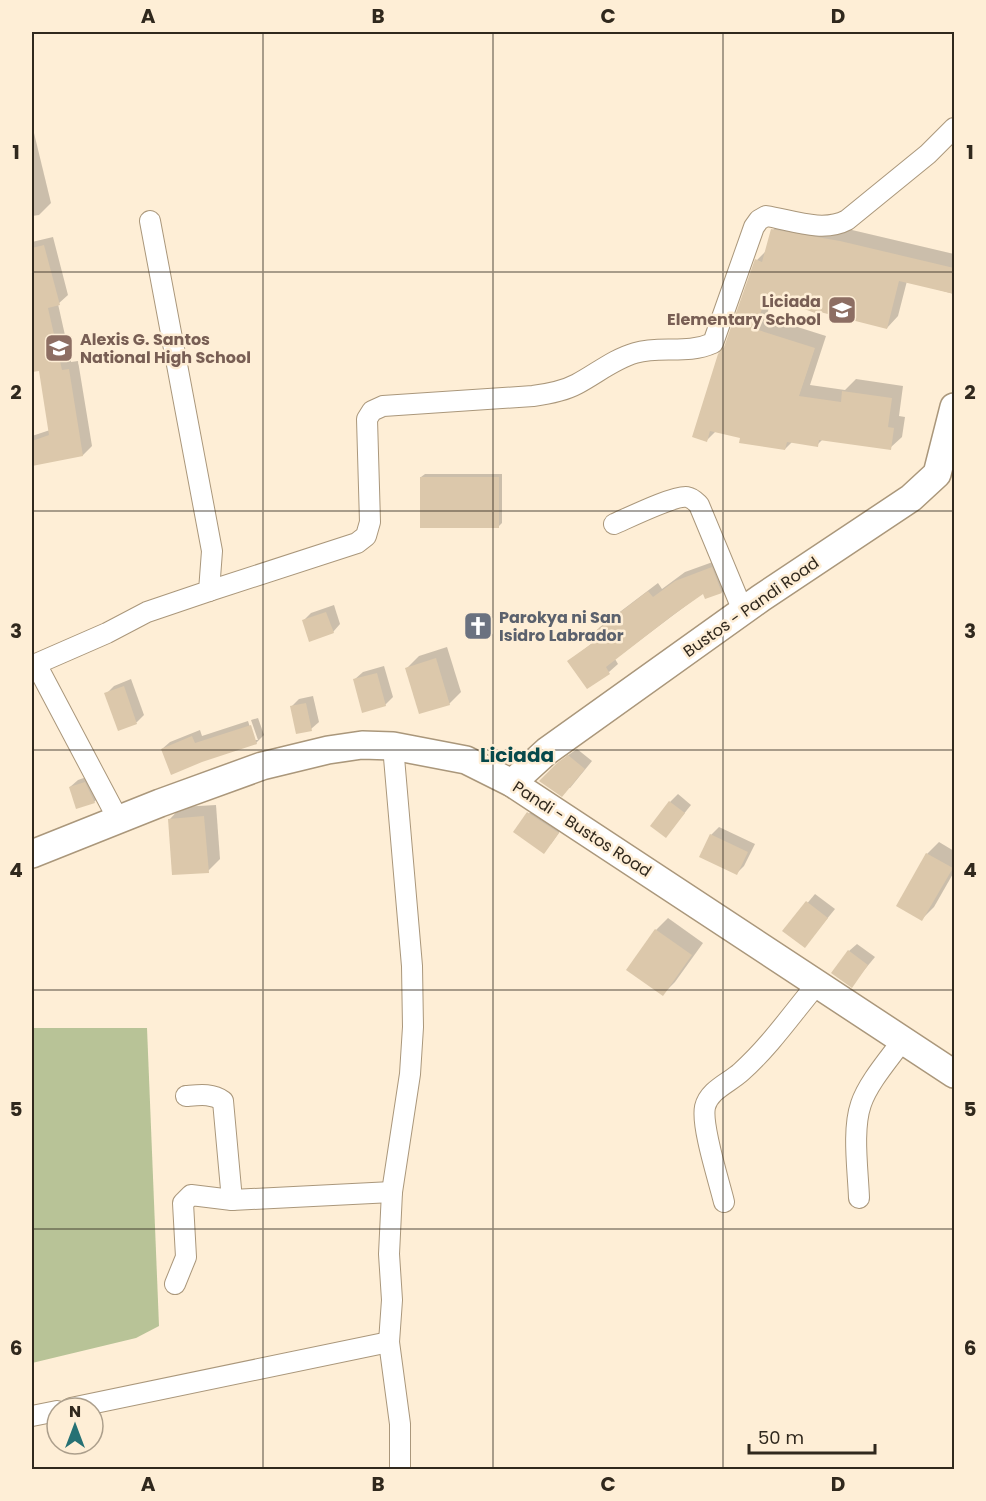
<svg xmlns="http://www.w3.org/2000/svg" width="986" height="1501" font-family="Poppins,sans-serif">
	<rect width="100%" height="100%" fill="#feeed6"/>
	<!-- green -->
	<path fill="#b8c397" d="M 32,1028 L 147,1028 L 159,1326 L 136,1338 L 32,1363 Z"/>
	<!-- shadow -->
	<g fill="#0003">
		<path d="M 34,133 L 51,203 L 39,215 L 32,216 L 32,134 Z"/>
		<path d="M 785,218 L 852,230 L 954,254 L 954,294 L 907,281 L 898,316 L 887,328 L 773,296 L 766,317 L 826,336 L 810,385 L 845,390 L 856,379 L 903,386 L 899,416 L 905,417 L 902,437 L 890,448 L 823,439 L 817,445 L 792,442 L 785,449 L 716,431 L 707,440 L 726,348 L 757,260 L 767,250 L 773,230 Z"/>
		<path d="M 53,237 L 68,295 L 58,304 L 71,362 L 78,361 L 92,446 L 83,455 L 32,464 L 32,436 L 50,430 L 40,369 L 32,371 L 32,242 Z"/>
		<path d="M 425,474 L 502,474 L 502,523 L 498,527 L 421,477 Z"/>
		<path d="M 721,559 L 731,583 L 722,592 L 706,597 L 704,592 L 615,659 L 618,664 L 609,672 L 569,661 L 595,641 L 591,636 L 600,627 L 658,583 L 662,589 L 685,572 Z"/>
		<path d="M 334,605 L 340,624 L 333,632 L 303,621 L 311,613 Z"/>
		<path d="M 447,647 L 461,692 L 449,704 L 407,668 L 419,656 Z"/>
		<path d="M 384,666 L 393,697 L 385,705 L 355,679 L 363,672 Z"/>
		<path d="M 131,679 L 144,715 L 137,722 L 119,729 L 106,694 L 114,686 Z"/>
		<path d="M 313,696 L 319,722 L 311,729 L 292,706 L 299,699 Z"/>
		<path d="M 258,718 L 264,735 L 256,743 L 162,749 L 170,742 L 200,730 L 202,736 L 248,721 L 254,740 L 258,740 L 251,720 Z"/>
		<path d="M 577,749 L 592,761 L 570,788 L 542,781 L 567,756 Z"/>
		<path d="M 92,775 L 102,794 L 94,802 L 70,787 L 78,780 Z"/>
		<path d="M 678,794 L 691,805 L 666,836 L 670,802 Z"/>
		<path d="M 216,805 L 220,859 L 208,871 L 170,819 L 181,807 Z"/>
		<path d="M 536,805 L 565,824 L 551,844 L 515,831 Z"/>
		<path d="M 719,827 L 755,844 L 744,866 L 737,873 L 701,856 L 711,835 Z"/>
		<path d="M 939,842 L 954,851 L 954,872 L 934,907 L 922,919 L 927,854 Z"/>
		<path d="M 815,894 L 835,909 L 805,946 L 784,931 Z"/>
		<path d="M 668,918 L 703,943 L 675,982 L 663,994 L 656,930 Z"/>
		<path d="M 857,944 L 875,957 L 851,986 L 849,951 Z"/>
	</g>
	<!-- building -->
	<g fill="#dcc8ab">
		<path d="M 771,229 L 840,241 L 954,268 L 954,294 L 899,281 L 887,329 L 816,311 L 815,313 L 767,295 L 755,329 L 815,348 L 799,396 L 841,402 L 842,391 L 892,398 L 888,427 L 894,428 L 891,450 L 819,440 L 818,447 L 787,442 L 785,450 L 739,443 L 740,438 L 710,431 L 707,442 L 692,437 L 718,354 L 724,347 L 755,259 L 762,262 Z"/>
		<path d="M 44,245 L 60,305 L 48,308 L 62,370 L 69,369 L 83,456 L 32,466 L 32,441 L 49,435 L 39,371 L 32,372 L 32,248 Z"/>
		<rect x="420" y="477" width="79" height="51"/>
		<path d="M 712,567 L 722,593 L 705,599 L 703,594 L 673,615 L 606,667 L 610,674 L 587,689 L 567,661 L 594,642 L 589,636 L 648,591 L 653,597 L 675,581 Z"/>
		<path d="M 326,612 L 334,633 L 309,642 L 302,620 Z"/>
		<path d="M 436,658 L 450,705 L 419,714 L 405,668 Z"/>
		<path d="M 377,673 L 386,706 L 362,713 L 353,679 Z"/>
		<path d="M 124,686 L 137,724 L 118,731 L 104,693 Z"/>
		<path d="M 306,703 L 312,731 L 296,734 L 290,706 Z"/>
		<path d="M 251,725 L 257,744 L 202,762 L 171,775 L 161,749 L 192,736 L 195,743 Z"/>
		<path d="M 568,755 L 585,769 L 562,797 L 539,781 L 557,763 Z"/>
		<path d="M 85,782 L 95,803 L 76,809 L 69,787 Z"/>
		<path d="M 669,801 L 685,813 L 666,838 L 650,826 Z"/>
		<path d="M 527,812 L 559,833 L 544,854 L 513,832 Z"/>
		<path d="M 204,816 L 209,873 L 172,875 L 168,819 Z"/>
		<path d="M 710,834 L 748,852 L 737,875 L 699,857 Z"/>
		<path d="M 926,853 L 953,868 L 922,921 L 896,906 Z"/>
		<path d="M 806,901 L 828,918 L 805,948 L 782,931 Z"/>
		<path d="M 655,929 L 692,955 L 663,996 L 626,970 Z"/>
		<path d="M 848,950 L 868,965 L 852,988 L 831,973 Z"/>
	</g>
	<g fill="none" stroke-linecap="round" stroke-linejoin="round">
		<!-- minor casing -->
		<g stroke="#aa977b" stroke-width="22">
			<g id="minor">
				<path d="M 614,524 C 628,518 675,495 687,497 C 693,498 696,502 699,505 L 743,611"/>
				<path d="M 209,591 L 357,543 L 366,536 L 370,522 L 367,419 L 372,411 L 383,406 L 533,396 C 548,394 564,391 577,384 C 596,374 614,359 635,353 C 661,345 686,355 713,343 L 754,227 L 759,220 L 766,216 C 791,220 823,233 847,220 L 928,154 L 954,128"/>
				<path d="M 393,746 L 412,966 L 413,1027 L 410,1074 L 392,1192 L 389,1254 L 392,1300 L 389,1342 L 400,1424 L 400,1470"/>
				<path d="M 118,819 L 36,664 L 107,633 L 147,612 L 209,591 L 212,551 L 150,221"/>
				<path d="M 186,1096 C 199,1095 212,1093 223,1101 L 232,1200 L 392,1192"/>
				<path d="M 859,1198 C 858,1170 852,1130 861,1104 C 868,1083 889,1059 902,1041"/>
				<path d="M 724,1202 C 719,1181 701,1126 705,1107 C 709,1090 729,1083 741,1072 C 770,1046 792,1014 817,984"/>
				<path d="M 175,1284 L 186,1257 L 183,1203 L 191,1195 L 232,1200"/>
				<path d="M 71,1408 L 389,1342"/>
				<path d="M 32,1416 L 57,1411"/>
			</g>
		</g>
		<!-- secondary casing -->
		<g stroke="#aa977b" stroke-width="30">
			<g id="secondary">
				<path d="M 512,783 L 547,751 L 761,598 L 911,498 L 937,474 L 954,407"/>
				<path d="M 32,854 L 160,803 L 262,766 L 328,750 L 362,745 L 393,746 L 466,760 L 512,783 L 954,1074"/>
			</g>
		</g>
		<!-- minor -->
		<use href="#minor" stroke="#fff" stroke-width="20"/>
		<!-- secondary -->
		<use href="#secondary" stroke="#fff" stroke-width="27"/>
	</g>
	<!-- grid -->
	<path fill="none" stroke="#30281d" stroke-width="1.5" stroke-opacity="0.55" d="M 263,32 L 263,1470M 493,32 L 493,1470M 723,32 L 723,1470M 32,272 L 954,272M 32,511 L 954,511M 32,750 L 954,750M 32,990 L 954,990M 32,1229 L 954,1229"/>
	<!-- icons -->
	<defs>
		<g id="school-square" transform="scale(1.5)"><rect x="-9" y="-9" width="18" height="18" rx="4" fill="#8d6e63" stroke="#feeed6"/><path d="M0-5L7-2L0 1L-7-2ZM-4 1L0 2.5L4 1V4Q0 6-4 4Z" fill="#fff"/></g>
		<g id="church-square" transform="scale(1.5)"><rect x="-9" y="-9" width="18" height="18" rx="4" fill="#6b7280" stroke="#feeed6"/><path d="M-1.2-6h2.4v3.5h3.3v2.4h-3.3V6h-2.4V-.1h-3.3v-2.4h3.3Z" fill="#fff"/></g>
	</defs>
	<g fill-rule="evenodd">
		<use href="#school-square" x="842" y="310"/>
		<use href="#school-square" x="59" y="348"/>
		<use href="#church-square" x="478" y="626"/>
	</g>
	<g text-anchor="middle" dominant-baseline="central" stroke-width="5" stroke-linejoin="round" paint-order="stroke">
		<!-- education labels -->
		<g font-size="16" font-weight="bold" fill="#785e54" stroke="#feeed6" text-anchor="end">
			<text x="821" y="301">Liciada<tspan x="821" dy="18">Elementary School</tspan></text>
			<text x="80" y="339" text-anchor="start">Alexis G. Santos<tspan x="80" dy="18">National High School</tspan></text>
		</g>
		<!-- street labels -->
		<g font-size="16" fill="#30281d" stroke="#feeed6">
			<text transform="translate(751 607) rotate(-35)">Bustos - Pandi Road</text>
			<text transform="translate(582 829) rotate(33)">Pandi - Bustos Road</text>
		</g>
		<!-- worship labels -->
		<g font-size="16" font-weight="bold" fill="#5b616d" stroke="#feeed6" text-anchor="start">
			<text x="499" y="617">Parokya ni San<tspan x="499" dy="18">Isidro Labrador</tspan></text>
		</g>
		<!-- quarter labels -->
		<g font-size="20" font-weight="bold" fill="#06494b" stroke="#feeed6">
			<text x="517" y="755">Liciada</text>
		</g>
	</g>
	<!-- border -->
	<rect width="986" height="1501" fill="none" stroke="#feeed6" stroke-width="66"/>
	<!-- north arrow -->
	<g transform="translate(75 1426)"><circle r="28" fill="#feeed6" stroke="#ac9f8c" stroke-width="1.5"/>
	<path d="M0-4.5L10 22L0 15L-10 22Z" fill="#267174"/>
	<text y="-9" font-size="16" font-weight="bold" text-anchor="middle" fill="#30281d">N</text>
	</g>
	<!-- scale -->
	<path d="M749 1444v9h126v-9" fill="none" stroke="#30281d" stroke-width="3"/>
	<text x="758" y="1444" font-size="18" fill="#30281d" stroke="#feeed6" stroke-width="4.5" paint-order="stroke">50 m</text>
	<rect x="33" y="33" width="920" height="1435" fill="none" stroke="#30281d" stroke-width="2"/>
	<g font-size="20" text-anchor="middle" font-weight="bold" fill="#30281d">
		<text x="148" y="23">A</text>
		<text x="378" y="23">B</text>
		<text x="608" y="23">C</text>
		<text x="838" y="23">D</text>
		<text x="16" y="159">1</text>
		<text x="970" y="159">1</text>
		<text x="16" y="399">2</text>
		<text x="970" y="399">2</text>
		<text x="16" y="638">3</text>
		<text x="970" y="638">3</text>
		<text x="16" y="877">4</text>
		<text x="970" y="877">4</text>
		<text x="16" y="1116">5</text>
		<text x="970" y="1116">5</text>
		<text x="16" y="1355">6</text>
		<text x="970" y="1355">6</text>
		<text x="148" y="1491">A</text>
		<text x="378" y="1491">B</text>
		<text x="608" y="1491">C</text>
		<text x="838" y="1491">D</text>
	</g>
</svg>
